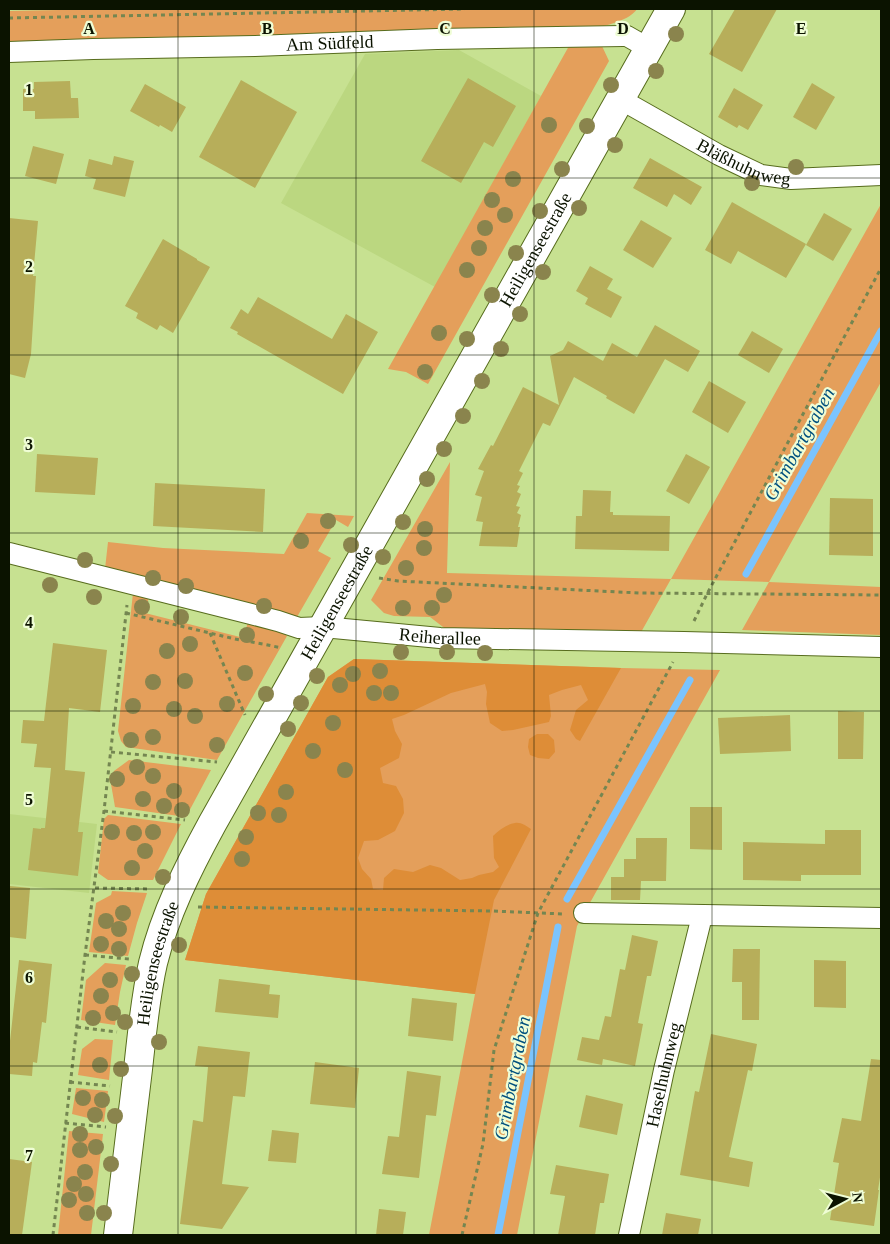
<svg xmlns="http://www.w3.org/2000/svg" width="890" height="1244" font-family="'Times New Roman',serif">
	<rect width="100%" height="100%" fill="#c7e191"/>
	<!-- built -->
	<g fill="#bbd780">
		<path d="M 459,50 L 541,96 L 435,287 L 281,203 L 365,54 Z"/>
		<path d="M 9,814 L 97,824 L 89,893 L 9,884 Z"/>
	</g>
	<!-- green -->
	<g fill="#e49f5b">
		<path d="M 110,9 L 637,9 C 630,20 608,25 596,28 L 9,46 L 9,11 Z"/>
		<path d="M 569,46 L 602,46 L 609,61 L 428,384 L 406,372 L 388,369 Z"/>
		<path d="M 881,204 L 881,382 L 769,582 L 881,587 L 881,635 L 742,630 L 769,582 L 671,579 L 640,634 L 447,630 L 430,617 L 394,616 L 384,613 L 371,600 L 450,462 L 447,573 L 671,579 Z"/>
		<path d="M 307,513 L 354,516 L 348,527 L 336,520 L 318,551 L 331,558 L 297,617 L 105,569 L 108,542 L 163,548 L 284,554 Z"/>
		<path d="M 133,593 L 149,596 L 145,613 L 244,638 L 248,621 L 280,630 L 287,636 L 217,760 L 126,747 L 121,741 L 118,731 Z"/>
		<path d="M 354,659 L 621,668 L 720,670 L 577,926 L 517,1235 L 429,1235 L 475,994 L 185,960 L 206,894 L 328,677 Z"/>
		<path d="M 129,760 L 211,770 L 186,817 L 115,807 L 111,784 L 114,771 Z"/>
		<path d="M 108,815 L 181,824 L 153,880 L 108,880 L 98,873 L 104,819 Z"/>
		<path d="M 112,891 L 147,893 L 137,923 L 128,956 L 89,952 L 96,903 L 111,895 Z"/>
		<path d="M 105,963 L 126,965 L 120,992 L 115,1025 L 81,1020 L 86,980 Z"/>
		<path d="M 95,1039 L 113,1040 L 109,1080 L 78,1075 L 82,1049 Z"/>
		<path d="M 76,1088 L 108,1091 L 104,1122 L 72,1114 Z"/>
		<path d="M 69,1131 L 103,1134 L 91,1235 L 58,1235 Z"/>
	</g>
	<!-- forest -->
	<g fill="#de8d37">
		<path d="M 354,659 L 621,668 L 580,741 L 576,739 L 570,730 L 576,710 L 588,700 L 581,685 L 562,690 L 549,695 L 551,716 L 549,722 L 513,730 L 502,731 L 490,723 L 486,704 L 487,692 L 485,684 L 451,693 L 404,715 L 392,719 L 395,731 L 402,744 L 399,758 L 380,768 L 383,783 L 396,786 L 403,799 L 404,813 L 395,831 L 378,840 L 364,841 L 358,858 L 362,869 L 371,879 L 373,889 L 383,890 L 384,878 L 394,869 L 413,872 L 430,865 L 441,868 L 460,880 L 472,878 L 479,875 L 493,872 L 499,867 L 494,858 L 493,836 C 499,830 507,824 515,823 C 521,822 526,826 531,829 L 494,900 L 475,994 L 185,960 L 206,894 L 328,677 Z"/>
		<path d="M 537,734 L 548,734 L 554,740 L 555,752 L 549,759 L 538,758 L 530,755 L 528,747 L 529,739 Z"/>
	</g>
	<g fill="none" stroke-linecap="round" stroke-linejoin="round">
		<!-- stream -->
		<g stroke="#7bc4fe" stroke-width="7">
			<path d="M 746,574 L 881,331"/>
			<path d="M 567,899 L 690,680"/>
			<path d="M 498,1235 L 558,927"/>
		</g>
	</g>
	<!-- building -->
	<g fill="#b7ae5a">
		<path d="M 735,9 L 777,9 L 742,72 L 709,54 Z"/>
		<path d="M 468,78 L 516,106 L 493,147 L 484,142 L 461,183 L 421,161 Z"/>
		<path d="M 241,80 L 297,112 L 255,188 L 199,157 Z"/>
		<path d="M 70,81 L 71,98 L 78,98 L 79,118 L 35,119 L 35,111 L 23,111 L 23,89 L 34,89 L 34,82 Z"/>
		<path d="M 812,83 L 835,97 L 816,130 L 793,117 Z"/>
		<path d="M 145,84 L 186,107 L 172,132 L 160,125 L 159,127 L 130,111 Z"/>
		<path d="M 734,88 L 763,105 L 748,130 L 739,125 L 737,128 L 718,117 Z"/>
		<path d="M 33,146 L 64,154 L 56,184 L 25,176 Z"/>
		<path d="M 114,156 L 134,161 L 125,197 L 93,189 L 96,179 L 85,176 L 89,159 L 112,165 Z"/>
		<path d="M 650,158 L 702,187 L 691,205 L 674,194 L 667,207 L 633,188 Z"/>
		<path d="M 732,202 L 806,244 L 786,278 L 738,251 L 731,264 L 705,250 Z"/>
		<path d="M 824,213 L 852,229 L 833,261 L 806,245 Z"/>
		<path d="M 9,218 L 38,221 L 33,276 L 36,276 L 31,354 L 25,378 L 9,374 Z"/>
		<path d="M 641,220 L 672,238 L 653,268 L 623,250 Z"/>
		<path d="M 163,239 L 197,259 L 197,260 L 210,267 L 173,333 L 160,325 L 157,330 L 136,318 L 138,313 L 125,306 Z"/>
		<path d="M 590,266 L 613,279 L 607,289 L 622,297 L 611,318 L 585,304 L 588,298 L 576,291 Z"/>
		<path d="M 258,297 L 332,339 L 346,314 L 378,332 L 343,394 L 237,334 L 238,332 L 230,328 L 241,309 L 248,314 Z"/>
		<path d="M 655,325 L 700,351 L 688,372 L 665,359 L 634,414 L 606,398 L 607,396 L 574,377 L 550,426 L 543,423 L 519,471 L 523,473 L 517,485 L 520,486 L 517,492 L 521,494 L 516,506 L 520,507 L 517,513 L 521,515 L 518,527 L 520,527 L 517,547 L 479,546 L 483,522 L 476,521 L 482,497 L 475,495 L 484,471 L 478,469 L 491,445 L 493,446 L 523,387 L 559,405 L 550,356 L 563,350 L 568,341 L 603,361 L 612,343 L 637,357 Z"/>
		<path d="M 752,331 L 783,349 L 769,373 L 738,355 Z"/>
		<path d="M 709,381 L 746,402 L 728,433 L 692,412 Z"/>
		<path d="M 37,454 L 98,458 L 95,495 L 35,492 Z"/>
		<path d="M 686,454 L 710,467 L 689,504 L 666,491 Z"/>
		<path d="M 155,483 L 265,489 L 263,532 L 153,526 Z"/>
		<path d="M 583,490 L 611,491 L 610,512 L 613,512 L 613,515 L 670,516 L 669,551 L 575,549 L 576,516 L 582,516 Z"/>
		<path d="M 830,498 L 873,499 L 873,556 L 829,555 Z"/>
		<path d="M 53,643 L 107,650 L 100,712 L 69,708 L 65,770 L 85,772 L 78,832 L 83,832 L 78,876 L 28,870 L 33,828 L 41,829 L 41,828 L 45,828 L 51,768 L 34,767 L 37,744 L 21,743 L 23,720 L 44,721 Z"/>
		<path d="M 838,711 L 864,712 L 863,759 L 838,759 Z"/>
		<path d="M 790,715 L 791,751 L 720,754 L 718,718 Z"/>
		<path d="M 690,807 L 722,807 L 722,850 L 690,849 Z"/>
		<path d="M 825,830 L 861,830 L 861,875 L 801,875 L 801,881 L 743,880 L 743,842 L 825,844 Z"/>
		<path d="M 636,838 L 667,838 L 666,881 L 641,881 L 640,900 L 611,900 L 611,877 L 624,877 L 624,859 L 636,859 Z"/>
		<path d="M 10,886 L 30,888 L 26,939 L 9,937 Z"/>
		<path d="M 632,935 L 658,941 L 651,976 L 647,976 L 638,1023 L 643,1024 L 635,1066 L 603,1059 L 602,1065 L 577,1060 L 582,1037 L 599,1040 L 605,1016 L 611,1017 L 620,969 L 625,970 Z"/>
		<path d="M 733,949 L 760,949 L 759,1020 L 742,1020 L 742,982 L 732,982 Z"/>
		<path d="M 19,960 L 52,964 L 46,1023 L 42,1022 L 37,1063 L 33,1062 L 32,1076 L 9,1074 L 9,1041 L 10,1041 Z"/>
		<path d="M 814,960 L 846,961 L 846,1008 L 814,1007 Z"/>
		<path d="M 219,979 L 270,985 L 269,994 L 280,995 L 278,1018 L 215,1012 Z"/>
		<path d="M 412,998 L 457,1003 L 453,1041 L 408,1036 Z"/>
		<path d="M 711,1034 L 757,1044 L 752,1071 L 748,1070 L 729,1157 L 753,1162 L 749,1187 L 680,1175 L 695,1091 L 699,1092 Z"/>
		<path d="M 198,1046 L 250,1052 L 245,1097 L 233,1096 L 222,1184 L 249,1187 L 222,1229 L 180,1224 L 193,1120 L 203,1122 L 208,1067 L 195,1066 Z"/>
		<path d="M 871,1059 L 881,1060 L 881,1171 L 878,1190 L 879,1190 L 874,1226 L 830,1220 L 839,1163 L 833,1162 L 842,1118 L 861,1121 Z"/>
		<path d="M 315,1062 L 359,1068 L 355,1108 L 310,1104 Z"/>
		<path d="M 407,1071 L 441,1076 L 436,1116 L 426,1115 L 419,1178 L 382,1174 L 388,1136 L 399,1137 Z"/>
		<path d="M 586,1095 L 623,1104 L 617,1135 L 579,1127 Z"/>
		<path d="M 272,1130 L 299,1133 L 296,1163 L 268,1161 Z"/>
		<path d="M 9,1159 L 32,1162 L 22,1235 L 9,1235 Z"/>
		<path d="M 556,1165 L 609,1174 L 604,1203 L 600,1203 L 595,1235 L 558,1235 L 565,1196 L 550,1194 Z"/>
		<path d="M 379,1209 L 406,1212 L 403,1235 L 376,1235 Z"/>
		<path d="M 666,1213 L 701,1219 L 698,1235 L 662,1235 Z"/>
	</g>
	<g fill="none" stroke-linecap="round" stroke-linejoin="round">
		<!-- street casing -->
		<g stroke="#576c1d" stroke-width="22">
			<g id="street">
				<path id="s1" d="M 9,52 L 93,49 L 255,46 L 437,39 L 623,36 L 627,36 L 648,48"/>
				<path id="s2" d="M 620,99 L 719,155 L 761,175 L 791,179 L 881,175"/>
				<path id="s3" d="M 9,553 L 251,614 L 278,621 L 299,628 L 323,627 L 440,638 L 684,642 L 881,647"/>
				<path d="M 584,913 L 881,918"/>
				<path id="s4" d="M 629,1235 L 664,1070 L 700,924 L 700,915"/>
			</g>
		</g>
		<!-- secondary casing -->
		<g stroke="#576c1d" stroke-width="30">
			<g id="secondary">
				<path id="s5" d="M 118,1235 C 125,1180 131,1124 138,1069 C 142,1034 145,998 153,963 C 165,914 188,868 212,824 L 671,9"/>
			</g>
		</g>
		<!-- path -->
		<g stroke="#748651" stroke-width="3" stroke-dasharray="4 4" stroke-linecap="butt">
			<path d="M 9,18 L 465,9"/>
			<path d="M 379,578 L 398,581 L 639,593 L 881,595"/>
			<path d="M 126,613 L 235,639 L 263,644 L 282,648"/>
			<path d="M 694,621 L 707,594 L 881,268"/>
			<path d="M 210,633 L 245,715"/>
			<path d="M 111,752 L 217,762"/>
			<path d="M 104,811 L 185,820"/>
			<path d="M 95,888 L 151,889"/>
			<path d="M 198,907 L 492,911 L 564,914"/>
			<path d="M 85,955 L 129,959"/>
			<path d="M 77,1027 L 117,1032"/>
			<path d="M 70,1082 L 110,1086"/>
			<path d="M 65,1123 L 106,1127"/>
			<path d="M 53,1235 L 85,955 L 104,811 L 127,605"/>
			<path d="M 462,1235 L 483,1144 L 494,1050 L 538,913 L 673,662"/>
		</g>
		<!-- street -->
		<use href="#street" stroke="#fff" stroke-width="20"/>
		<!-- secondary -->
		<use href="#secondary" stroke="#fff" stroke-width="28"/>
	</g>
	<!-- trees -->
	<g fill="#8a844d">
		<circle cx="676" cy="34" r="8"/>
		<circle cx="656" cy="71" r="8"/>
		<circle cx="611" cy="85" r="8"/>
		<circle cx="549" cy="125" r="8"/>
		<circle cx="587" cy="126" r="8"/>
		<circle cx="615" cy="145" r="8"/>
		<circle cx="796" cy="167" r="8"/>
		<circle cx="562" cy="169" r="8"/>
		<circle cx="513" cy="179" r="8"/>
		<circle cx="752" cy="183" r="8"/>
		<circle cx="492" cy="200" r="8"/>
		<circle cx="579" cy="208" r="8"/>
		<circle cx="540" cy="211" r="8"/>
		<circle cx="505" cy="215" r="8"/>
		<circle cx="485" cy="228" r="8"/>
		<circle cx="479" cy="248" r="8"/>
		<circle cx="516" cy="253" r="8"/>
		<circle cx="467" cy="270" r="8"/>
		<circle cx="543" cy="272" r="8"/>
		<circle cx="492" cy="295" r="8"/>
		<circle cx="520" cy="314" r="8"/>
		<circle cx="439" cy="333" r="8"/>
		<circle cx="467" cy="339" r="8"/>
		<circle cx="501" cy="349" r="8"/>
		<circle cx="425" cy="372" r="8"/>
		<circle cx="482" cy="381" r="8"/>
		<circle cx="463" cy="416" r="8"/>
		<circle cx="444" cy="449" r="8"/>
		<circle cx="427" cy="479" r="8"/>
		<circle cx="328" cy="521" r="8"/>
		<circle cx="403" cy="522" r="8"/>
		<circle cx="425" cy="529" r="8"/>
		<circle cx="301" cy="541" r="8"/>
		<circle cx="351" cy="545" r="8"/>
		<circle cx="424" cy="548" r="8"/>
		<circle cx="383" cy="557" r="8"/>
		<circle cx="85" cy="560" r="8"/>
		<circle cx="406" cy="568" r="8"/>
		<circle cx="153" cy="578" r="8"/>
		<circle cx="50" cy="585" r="8"/>
		<circle cx="186" cy="586" r="8"/>
		<circle cx="444" cy="595" r="8"/>
		<circle cx="94" cy="597" r="8"/>
		<circle cx="264" cy="606" r="8"/>
		<circle cx="142" cy="607" r="8"/>
		<circle cx="403" cy="608" r="8"/>
		<circle cx="432" cy="608" r="8"/>
		<circle cx="181" cy="617" r="8"/>
		<circle cx="247" cy="635" r="8"/>
		<circle cx="190" cy="644" r="8"/>
		<circle cx="167" cy="651" r="8"/>
		<circle cx="401" cy="652" r="8"/>
		<circle cx="447" cy="652" r="8"/>
		<circle cx="485" cy="653" r="8"/>
		<circle cx="380" cy="671" r="8"/>
		<circle cx="245" cy="673" r="8"/>
		<circle cx="353" cy="674" r="8"/>
		<circle cx="317" cy="676" r="8"/>
		<circle cx="185" cy="681" r="8"/>
		<circle cx="153" cy="682" r="8"/>
		<circle cx="340" cy="685" r="8"/>
		<circle cx="374" cy="693" r="8"/>
		<circle cx="391" cy="693" r="8"/>
		<circle cx="266" cy="694" r="8"/>
		<circle cx="301" cy="703" r="8"/>
		<circle cx="227" cy="704" r="8"/>
		<circle cx="133" cy="706" r="8"/>
		<circle cx="174" cy="709" r="8"/>
		<circle cx="195" cy="716" r="8"/>
		<circle cx="333" cy="723" r="8"/>
		<circle cx="288" cy="729" r="8"/>
		<circle cx="153" cy="737" r="8"/>
		<circle cx="131" cy="740" r="8"/>
		<circle cx="217" cy="745" r="8"/>
		<circle cx="313" cy="751" r="8"/>
		<circle cx="137" cy="767" r="8"/>
		<circle cx="345" cy="770" r="8"/>
		<circle cx="153" cy="776" r="8"/>
		<circle cx="117" cy="779" r="8"/>
		<circle cx="174" cy="791" r="8"/>
		<circle cx="286" cy="792" r="8"/>
		<circle cx="143" cy="799" r="8"/>
		<circle cx="164" cy="806" r="8"/>
		<circle cx="182" cy="810" r="8"/>
		<circle cx="258" cy="813" r="8"/>
		<circle cx="279" cy="815" r="8"/>
		<circle cx="112" cy="832" r="8"/>
		<circle cx="153" cy="832" r="8"/>
		<circle cx="134" cy="833" r="8"/>
		<circle cx="246" cy="837" r="8"/>
		<circle cx="145" cy="851" r="8"/>
		<circle cx="242" cy="859" r="8"/>
		<circle cx="132" cy="868" r="8"/>
		<circle cx="163" cy="877" r="8"/>
		<circle cx="123" cy="913" r="8"/>
		<circle cx="106" cy="921" r="8"/>
		<circle cx="119" cy="929" r="8"/>
		<circle cx="101" cy="944" r="8"/>
		<circle cx="179" cy="945" r="8"/>
		<circle cx="119" cy="949" r="8"/>
		<circle cx="132" cy="974" r="8"/>
		<circle cx="110" cy="980" r="8"/>
		<circle cx="101" cy="996" r="8"/>
		<circle cx="113" cy="1013" r="8"/>
		<circle cx="93" cy="1018" r="8"/>
		<circle cx="125" cy="1022" r="8"/>
		<circle cx="159" cy="1042" r="8"/>
		<circle cx="100" cy="1065" r="8"/>
		<circle cx="121" cy="1069" r="8"/>
		<circle cx="83" cy="1098" r="8"/>
		<circle cx="102" cy="1100" r="8"/>
		<circle cx="95" cy="1115" r="8"/>
		<circle cx="115" cy="1116" r="8"/>
		<circle cx="80" cy="1134" r="8"/>
		<circle cx="96" cy="1147" r="8"/>
		<circle cx="80" cy="1150" r="8"/>
		<circle cx="111" cy="1164" r="8"/>
		<circle cx="85" cy="1172" r="8"/>
		<circle cx="74" cy="1184" r="8"/>
		<circle cx="86" cy="1194" r="8"/>
		<circle cx="69" cy="1200" r="8"/>
		<circle cx="87" cy="1213" r="8"/>
		<circle cx="104" cy="1213" r="8"/>
	</g>
	<!-- grid -->
	<path fill="none" stroke="#0b1300" stroke-width="1" stroke-opacity="0.55" d="M 178,9 L 178,1235M 356,9 L 356,1235M 534,9 L 534,1235M 712,9 L 712,1235M 9,178 L 881,178M 9,355 L 881,355M 9,533 L 881,533M 9,711 L 881,711M 9,889 L 881,889M 9,1066 L 881,1066"/>
	<g text-anchor="middle" dominant-baseline="central" stroke-width="4.5" stroke-linejoin="round" paint-order="stroke">
		<!-- street labels -->
		<g font-size="18" fill="#0b1300" stroke="#effdd5">
			<text stroke="none"><textPath href="#s1" startOffset="321">Am Südfeld</textPath></text>
			<text stroke="none"><textPath href="#s2" startOffset="140">Bläßhuhnweg</textPath></text>
			<text stroke="none"><textPath href="#s5" startOffset="1085">Heiligenseestraße</textPath></text>
			<text stroke="none"><textPath href="#s5" startOffset="680">Heiligenseestraße</textPath></text>
			<text stroke="none"><textPath href="#s3" startOffset="441">Reiherallee</textPath></text>
			<text stroke="none"><textPath href="#s5" startOffset="275">Heiligenseestraße</textPath></text>
			<text stroke="none"><textPath href="#s4" startOffset="164">Haselhuhnweg</textPath></text>
		</g>
		<!-- water labels -->
		<g font-size="19" font-style="italic" fill="#00507e" stroke="#effdd5">
			<text transform="translate(799 444) rotate(-61)">Grimbartgraben</text>
			<text transform="translate(512 1078) rotate(-79)">Grimbartgraben</text>
		</g>
	</g>
	<g font-size="16" text-anchor="middle" font-weight="bold" fill="#0b1300" stroke="#effdd5" stroke-width="4.5" stroke-linejoin="round" paint-order="stroke">
		<text x="89" y="34">A</text>
		<text x="267" y="34">B</text>
		<text x="445" y="34">C</text>
		<text x="623" y="34">D</text>
		<text x="801" y="34">E</text>
		<text x="29" y="95">1</text>
		<text x="29" y="272">2</text>
		<text x="29" y="450">3</text>
		<text x="29" y="628">4</text>
		<text x="29" y="805">5</text>
		<text x="29" y="983">6</text>
		<text x="29" y="1161">7</text>
	</g>
	<!-- border -->
	<rect width="890" height="1244" fill="none" stroke="#0b1300" stroke-width="20"/>
	<!-- north arrow -->
	<g transform="translate(845 1199) rotate(83)" stroke="#effdd5" stroke-width="4" paint-order="stroke">
	<path d="M0-4L9 19L0 12L-9 19Z" fill="#0b1300"/>
	<text y="-8" font-size="14" font-weight="bold" text-anchor="middle" fill="#0b1300">N</text>
	</g>
</svg>
